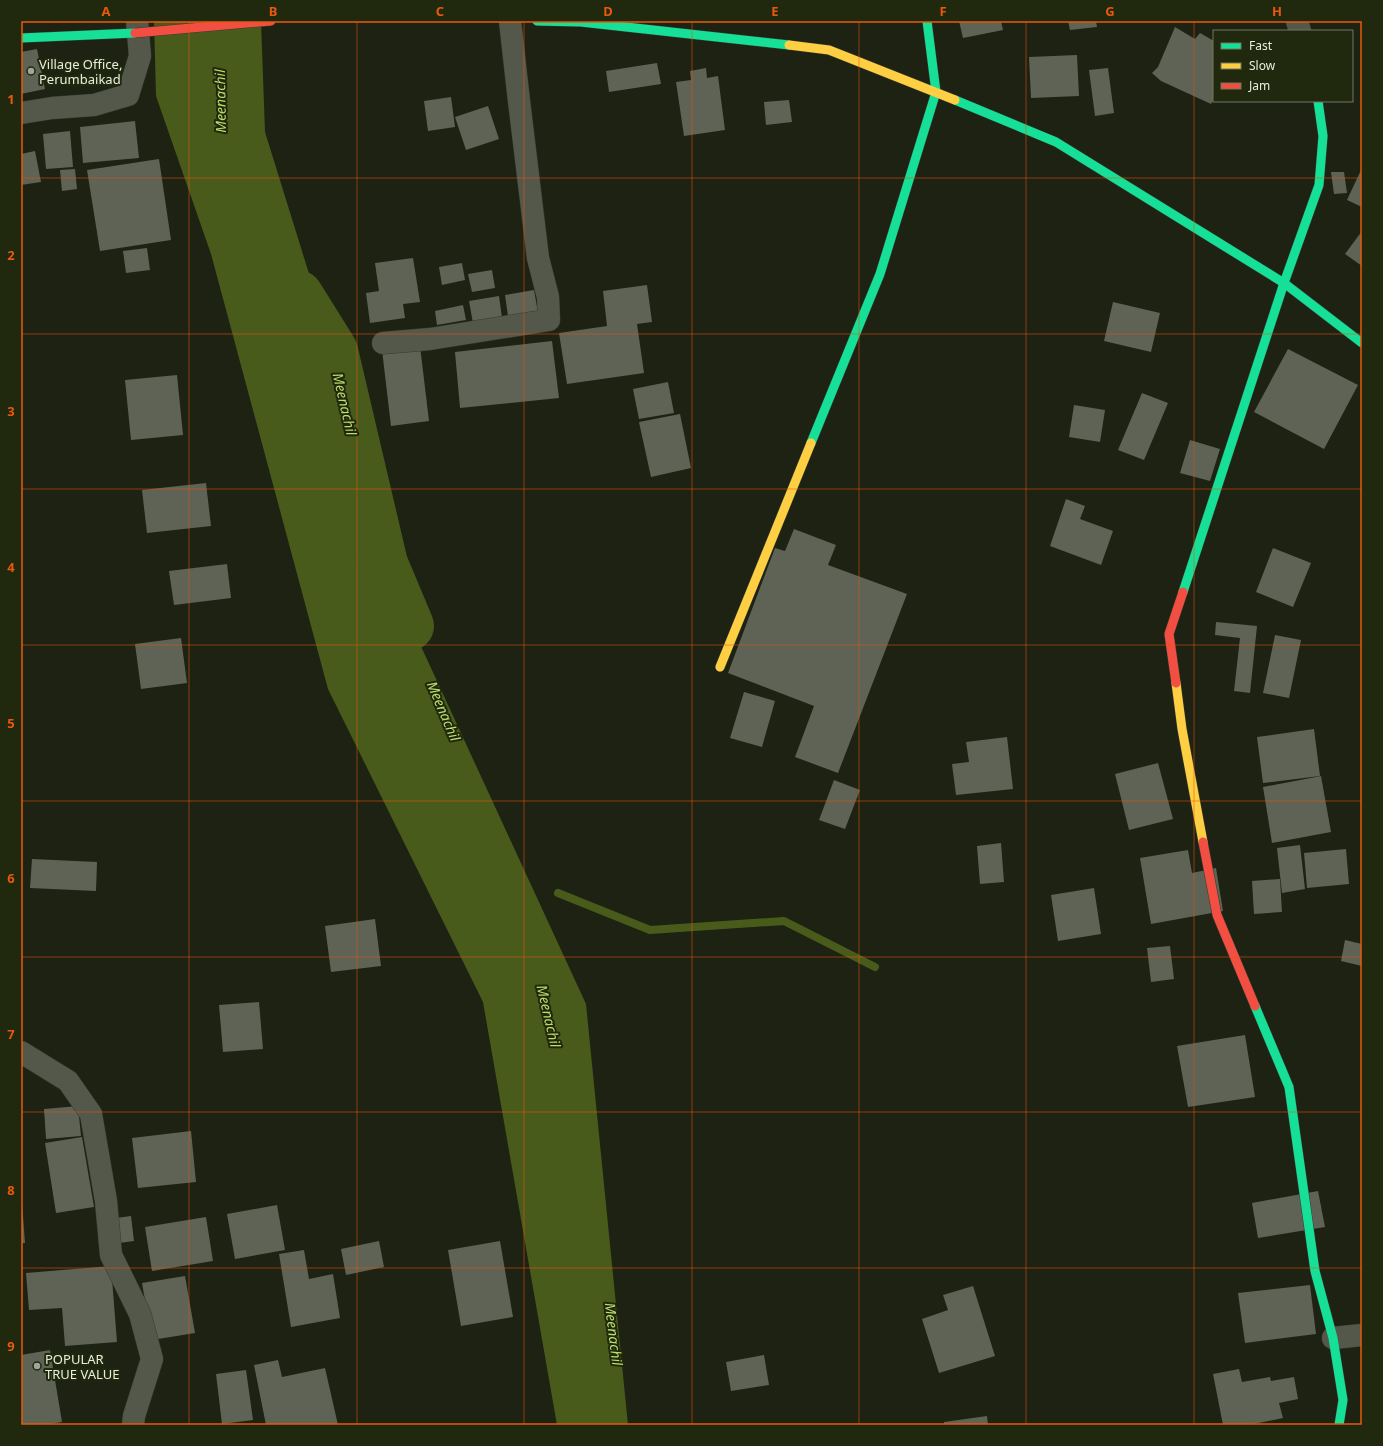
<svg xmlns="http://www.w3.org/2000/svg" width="1383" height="1446" font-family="'Noto Sans',sans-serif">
	<rect width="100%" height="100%" fill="#1d2213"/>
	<!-- water -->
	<path fill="#495b1b" d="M 154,21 L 261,21 L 265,132 L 333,351 L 383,564 L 586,1004 L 628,1425 L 557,1425 L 483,1002 L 328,689 L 211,254 L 156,96 Z"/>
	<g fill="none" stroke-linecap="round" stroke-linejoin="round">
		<!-- stream -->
		<path stroke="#495b1b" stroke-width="8" d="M 558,893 L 650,930 L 784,921 L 875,967"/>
		<!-- river -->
		<path stroke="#495b1b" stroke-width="50" d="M 298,295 L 333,351 L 383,564 L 409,626"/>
	</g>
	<!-- building -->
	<g fill="#5e6356">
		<path d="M 959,21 L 1001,21 L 1003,30 L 963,38 Z"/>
		<path d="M 1068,21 L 1096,21 L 1097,27 L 1070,30 Z"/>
		<path d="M 1175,27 L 1195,39 L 1200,33 L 1214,41 L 1214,99 L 1211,104 L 1161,81 L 1152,73 L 1158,67 Z"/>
		<path d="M 37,49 L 45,89 L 21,94 L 21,52 Z"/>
		<path d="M 1077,55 L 1079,96 L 1031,98 L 1029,57 Z"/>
		<path d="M 657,63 L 661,84 L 609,92 L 606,71 Z"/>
		<path d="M 706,68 L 707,78 L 718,76 L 725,130 L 684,136 L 676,82 L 691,80 L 690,71 Z"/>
		<path d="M 1108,68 L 1114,113 L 1095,116 L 1089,70 Z"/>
		<path d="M 451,97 L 455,127 L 428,131 L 424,101 Z"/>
		<path d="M 789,100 L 792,122 L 766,125 L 764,102 Z"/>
		<path d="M 488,106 L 499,139 L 466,150 L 455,117 Z"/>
		<path d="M 135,121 L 139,158 L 83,163 L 80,127 Z"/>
		<path d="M 70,131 L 73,167 L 46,169 L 43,134 Z"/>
		<path d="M 35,151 L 41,182 L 21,185 L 21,154 Z"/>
		<path d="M 159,159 L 171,240 L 100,251 L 87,170 Z"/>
		<path d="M 75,169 L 77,189 L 62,191 L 60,170 Z"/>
		<path d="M 1361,170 L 1362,170 L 1362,207 L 1347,200 Z"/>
		<path d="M 1331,172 L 1344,172 L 1347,193 L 1334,194 Z"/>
		<path d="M 1362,231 L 1362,266 L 1345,254 Z"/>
		<path d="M 147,248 L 150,270 L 126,273 L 123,251 Z"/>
		<path d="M 413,258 L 420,302 L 403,304 L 405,318 L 370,323 L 366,293 L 379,291 L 375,263 Z"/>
		<path d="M 462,263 L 465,280 L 442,285 L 439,267 Z"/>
		<path d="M 492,270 L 495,288 L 472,292 L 468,274 Z"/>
		<path d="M 647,285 L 652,322 L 637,324 L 644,373 L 567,384 L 559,333 L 607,326 L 603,291 Z"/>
		<path d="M 534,290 L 539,318 L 509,323 L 505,295 Z"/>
		<path d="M 499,296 L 503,325 L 474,329 L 469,301 Z"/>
		<path d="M 1113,302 L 1160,313 L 1151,352 L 1104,341 Z"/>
		<path d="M 463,305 L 466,320 L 437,325 L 435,311 Z"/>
		<path d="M 552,341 L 559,398 L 460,408 L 455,352 Z"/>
		<path d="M 420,346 L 429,421 L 391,426 L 382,350 Z"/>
		<path d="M 1288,349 L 1358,385 L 1324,449 L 1254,412 Z"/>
		<path d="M 177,375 L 183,435 L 131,440 L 125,380 Z"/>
		<path d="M 668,382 L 674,413 L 639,419 L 633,389 Z"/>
		<path d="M 1142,393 L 1168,403 L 1144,460 L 1118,450 Z"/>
		<path d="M 1074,405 L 1105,410 L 1100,442 L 1069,437 Z"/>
		<path d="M 680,414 L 691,468 L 651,477 L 639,422 Z"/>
		<path d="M 1190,440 L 1220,449 L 1210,481 L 1180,473 Z"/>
		<path d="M 206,483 L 211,526 L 147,533 L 142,490 Z"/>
		<path d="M 1066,499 L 1085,506 L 1080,519 L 1113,531 L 1101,565 L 1050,546 Z"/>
		<path d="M 794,529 L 836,545 L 828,565 L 907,594 L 838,773 L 795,757 L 814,706 L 728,673 L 775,548 L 785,551 Z"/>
		<path d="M 1273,548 L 1311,563 L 1293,607 L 1256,592 Z"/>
		<path d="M 227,564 L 231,598 L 174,605 L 169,571 Z"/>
		<path d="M 1216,622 L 1257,626 L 1250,693 L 1234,691 L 1240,638 L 1215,635 Z"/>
		<path d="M 1275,635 L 1301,640 L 1289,698 L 1263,693 Z"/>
		<path d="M 181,638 L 187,683 L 141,689 L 135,644 Z"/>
		<path d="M 744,692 L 775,701 L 762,747 L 730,738 Z"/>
		<path d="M 1314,729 L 1320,776 L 1263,783 L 1257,737 Z"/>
		<path d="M 1007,737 L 1013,789 L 956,795 L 952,764 L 969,762 L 966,742 Z"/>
		<path d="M 1158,763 L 1173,819 L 1129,830 L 1115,774 Z"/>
		<path d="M 1321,776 L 1331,832 L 1272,843 L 1263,787 Z"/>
		<path d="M 834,780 L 860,790 L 845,829 L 819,820 Z"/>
		<path d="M 1001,843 L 1004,882 L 980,884 L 977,846 Z"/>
		<path d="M 1300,845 L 1305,889 L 1282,893 L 1277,848 Z"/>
		<path d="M 1346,849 L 1349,884 L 1307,888 L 1304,853 Z"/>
		<path d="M 1188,850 L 1192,873 L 1216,868 L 1223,911 L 1151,924 L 1140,858 Z"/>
		<path d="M 32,859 L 97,862 L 96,891 L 30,888 Z"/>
		<path d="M 1280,879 L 1282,912 L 1254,914 L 1252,881 Z"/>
		<path d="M 1094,888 L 1101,934 L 1058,941 L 1051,895 Z"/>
		<path d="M 375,919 L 381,966 L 331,972 L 325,926 Z"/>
		<path d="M 1345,940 L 1362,944 L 1362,966 L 1341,961 Z"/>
		<path d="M 1170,946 L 1174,979 L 1151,982 L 1147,948 Z"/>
		<path d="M 259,1002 L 263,1049 L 223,1052 L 219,1005 Z"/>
		<path d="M 1245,1035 L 1255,1097 L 1188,1107 L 1177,1046 Z"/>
		<path d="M 78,1106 L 81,1136 L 46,1139 L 44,1109 Z"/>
		<path d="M 191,1131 L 196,1182 L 138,1188 L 132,1138 Z"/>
		<path d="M 82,1137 L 94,1207 L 56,1213 L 45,1143 Z"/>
		<path d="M 1318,1191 L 1325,1227 L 1258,1238 L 1252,1203 Z"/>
		<path d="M 21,1202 L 22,1202 L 25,1243 L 21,1243 Z"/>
		<path d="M 277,1205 L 285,1250 L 235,1259 L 227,1214 Z"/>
		<path d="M 131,1216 L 134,1241 L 112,1244 L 109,1219 Z"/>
		<path d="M 206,1217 L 213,1261 L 152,1271 L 145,1227 Z"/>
		<path d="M 379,1241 L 384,1267 L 346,1275 L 341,1249 Z"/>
		<path d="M 500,1241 L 513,1317 L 461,1326 L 448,1250 Z"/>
		<path d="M 304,1250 L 309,1279 L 333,1274 L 340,1318 L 291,1327 L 279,1254 Z"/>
		<path d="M 111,1266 L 117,1342 L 65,1346 L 62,1308 L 29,1310 L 26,1273 Z"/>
		<path d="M 185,1276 L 195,1333 L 152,1340 L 142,1283 Z"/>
		<path d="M 1310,1285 L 1316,1334 L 1245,1343 L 1238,1293 Z"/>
		<path d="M 973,1286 L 995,1356 L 939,1373 L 922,1319 L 948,1310 L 943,1295 Z"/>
		<path d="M 50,1350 L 62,1422 L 45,1425 L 21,1425 L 21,1355 Z"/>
		<path d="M 764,1355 L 769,1385 L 731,1391 L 726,1362 Z"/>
		<path d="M 278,1360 L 282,1377 L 325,1368 L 338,1425 L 266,1425 L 254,1365 Z"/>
		<path d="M 1239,1369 L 1242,1382 L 1270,1377 L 1271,1381 L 1294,1377 L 1298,1399 L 1279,1403 L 1283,1418 L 1249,1425 L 1223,1425 L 1213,1374 Z"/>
		<path d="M 246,1370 L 253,1420 L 222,1424 L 216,1374 Z"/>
		<path d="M 987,1416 L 988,1425 L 944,1425 L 944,1422 Z"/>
	</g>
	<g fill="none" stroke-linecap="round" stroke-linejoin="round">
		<!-- street casing -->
		<g stroke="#393d31" stroke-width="23">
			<g id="street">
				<path d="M 1297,21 L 1300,31"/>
				<path d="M 21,113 L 52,108 L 94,105 L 128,95 L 140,56 L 137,21"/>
				<path d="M 383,343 L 430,339 L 549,320 L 548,297 L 538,258 L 519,101 L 510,21"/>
				<path d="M 21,1052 L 68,1081 L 91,1114 L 106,1201 L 111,1255 L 140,1314 L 152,1359 L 134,1416 L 133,1425"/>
				<path d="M 1333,1338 L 1362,1335"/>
			</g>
		</g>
		<!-- fast casing -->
		<g stroke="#393d31" stroke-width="10">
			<g id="fast">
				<path d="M 537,21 L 581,22 L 789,45"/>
				<path d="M 21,38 L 135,33"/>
				<path d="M 955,100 L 1056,142 L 1284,283 L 1362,343"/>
				<path d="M 811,443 L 880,274 L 936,92 L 927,21"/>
				<path d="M 1183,592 L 1284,283 L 1319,185 L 1323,136 L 1318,101"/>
				<path d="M 1255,1006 L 1289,1087 L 1315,1271 L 1333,1338 L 1343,1400 L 1339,1425"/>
			</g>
		</g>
		<!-- slow casing -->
		<g stroke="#393d31" stroke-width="10">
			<g id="slow">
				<path d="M 789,45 L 829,50 L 955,100"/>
				<path d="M 720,667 L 811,443"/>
				<path d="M 1176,683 L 1182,729 L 1203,842"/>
			</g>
		</g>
		<!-- jam casing -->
		<g stroke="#393d31" stroke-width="10">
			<g id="jam">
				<path d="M 1176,683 L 1169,634 L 1183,592"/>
				<path d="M 1203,842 L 1217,915 L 1255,1006"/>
			</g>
		</g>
		<!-- street -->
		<use href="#street" stroke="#54584b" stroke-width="22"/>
		<!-- fast -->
		<use href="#fast" stroke="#16e098" stroke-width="9"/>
		<!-- slow -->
		<use href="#slow" stroke="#ffcf43" stroke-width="9"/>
		<!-- jam -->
		<use href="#jam" stroke="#f24e42" stroke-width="9"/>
		<!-- jam-bridge casing -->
		<g stroke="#393d31" stroke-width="10" stroke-linecap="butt">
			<path id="jam-bridge" d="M 135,33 L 271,21"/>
		</g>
		<!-- jam-bridge -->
		<use href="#jam-bridge" stroke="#f24e42" stroke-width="9"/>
	</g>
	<!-- grid -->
	<path fill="none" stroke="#e8590c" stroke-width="1" stroke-opacity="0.55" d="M 189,21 L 189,1425M 357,21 L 357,1425M 524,21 L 524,1425M 692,21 L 692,1425M 859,21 L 859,1425M 1026,21 L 1026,1425M 1194,21 L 1194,1425M 21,178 L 1362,178M 21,334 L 1362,334M 21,489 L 1362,489M 21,645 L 1362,645M 21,801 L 1362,801M 21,957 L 1362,957M 21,1112 L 1362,1112M 21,1268 L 1362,1268"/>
	<!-- markers -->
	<g fill="#a1a797" stroke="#20280d" stroke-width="1.5">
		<circle cx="31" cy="71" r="4"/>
		<circle cx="37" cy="1366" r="4"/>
	</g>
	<g text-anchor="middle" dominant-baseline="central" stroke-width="4" stroke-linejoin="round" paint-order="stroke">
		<!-- poi labels -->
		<g font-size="13" fill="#e8eede" stroke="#20280d" text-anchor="start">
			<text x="39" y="64">Village Office,<tspan x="39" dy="15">Perumbaikad</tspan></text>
			<text x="45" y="1359">POPULAR<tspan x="45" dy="15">TRUE VALUE</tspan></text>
		</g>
		<!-- water labels -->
		<g font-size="14" font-style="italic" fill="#badf6a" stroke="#20280d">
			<text transform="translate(220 101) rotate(-91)">Meenachil</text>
			<text transform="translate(345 404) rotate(77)">Meenachil</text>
			<text transform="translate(444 711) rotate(67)">Meenachil</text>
			<text transform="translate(549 1016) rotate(77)">Meenachil</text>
			<text transform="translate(614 1334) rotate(83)">Meenachil</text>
		</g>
	</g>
	<!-- border -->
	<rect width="1383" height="1446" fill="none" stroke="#20280d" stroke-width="44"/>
	<!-- legend -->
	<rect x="1213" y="30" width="140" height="72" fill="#20280d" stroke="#707761"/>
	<rect x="1221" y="43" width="20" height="6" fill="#16e098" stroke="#707761"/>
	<text x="1249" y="50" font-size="12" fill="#e8eede">Fast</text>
	<rect x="1221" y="63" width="20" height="6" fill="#ffcf43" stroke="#707761"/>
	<text x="1249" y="70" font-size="12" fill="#e8eede">Slow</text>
	<rect x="1221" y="83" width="20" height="6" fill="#f24e42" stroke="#707761"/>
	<text x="1249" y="90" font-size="12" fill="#e8eede">Jam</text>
	<rect x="22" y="22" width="1339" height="1402" fill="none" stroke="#e8590c" stroke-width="1.5"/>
	<g font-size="13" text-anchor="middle" font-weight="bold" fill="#e8590c">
		<text x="106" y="16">A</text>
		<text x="273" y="16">B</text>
		<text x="440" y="16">C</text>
		<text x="608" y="16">D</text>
		<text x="775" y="16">E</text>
		<text x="943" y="16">F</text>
		<text x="1110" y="16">G</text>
		<text x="1277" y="16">H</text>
		<text x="11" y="104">1</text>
		<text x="11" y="260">2</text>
		<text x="11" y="416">3</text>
		<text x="11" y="572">4</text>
		<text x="11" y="728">5</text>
		<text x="11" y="883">6</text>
		<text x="11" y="1039">7</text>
		<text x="11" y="1195">8</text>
		<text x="11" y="1351">9</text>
	</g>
</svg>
